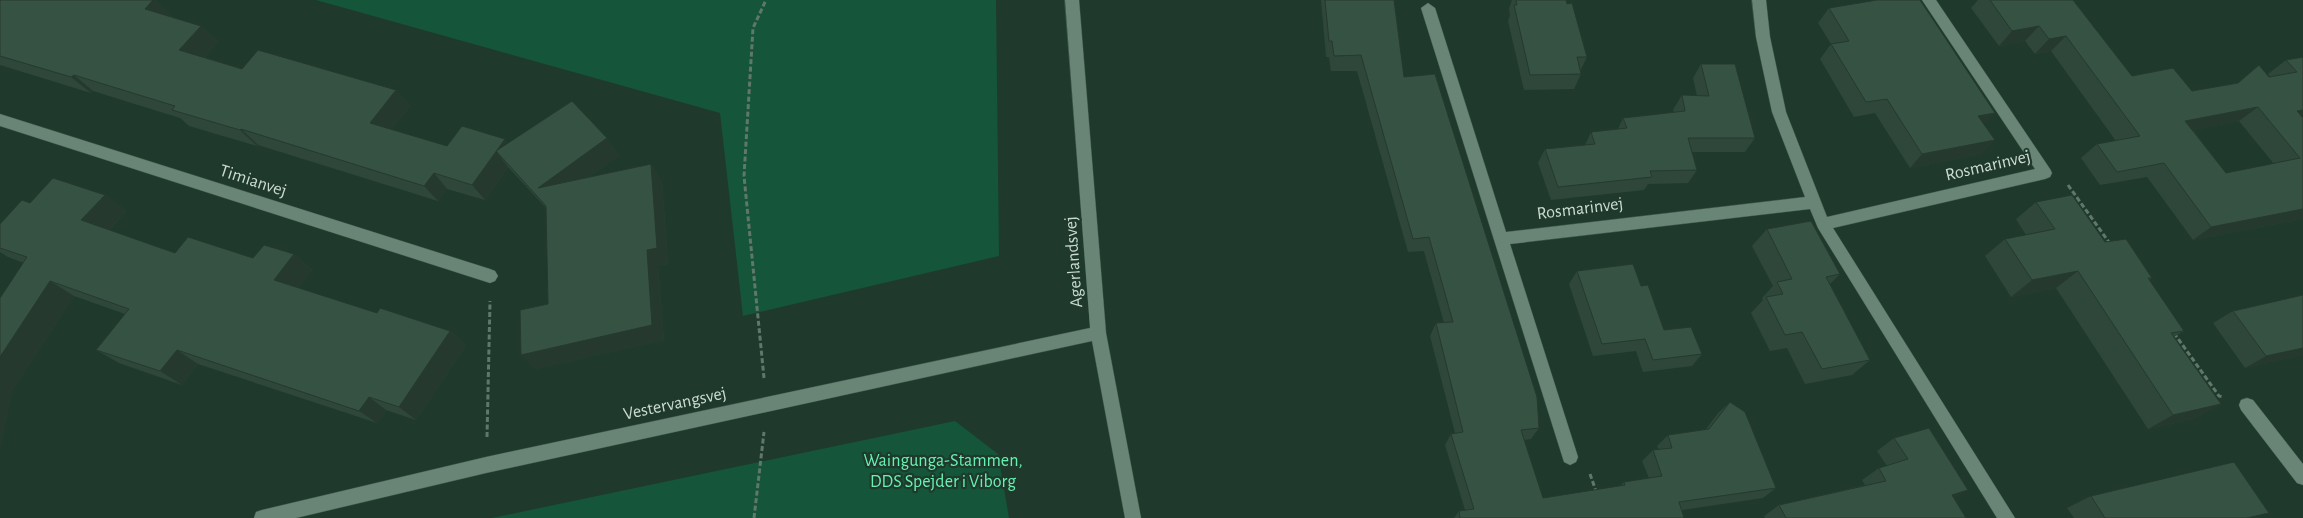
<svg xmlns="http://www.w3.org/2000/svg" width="2303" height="518" font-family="'Alegreya Sans',sans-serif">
	<rect width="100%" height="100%" fill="#1f3a2c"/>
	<!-- green -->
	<g fill="#155539">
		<path d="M 316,0 L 996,0 L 999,256 L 743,316 L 720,113 Z"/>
		<path d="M 955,421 L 998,454 L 1009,518 L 492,518 Z"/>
	</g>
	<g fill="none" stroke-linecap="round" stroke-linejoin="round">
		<!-- street casing -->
		<g stroke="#3d5549" stroke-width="1">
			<g id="street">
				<path d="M 1752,0 L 1766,0 L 1770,37 L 1786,112 L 1827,217 L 2035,169 L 1922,0 L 1936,0 L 2050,169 L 2052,173 L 2050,177 L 2045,179 L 1833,228 L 2015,518 L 1997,518 L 1818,228 L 1810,209 L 1510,244 L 1578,457 L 1576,462 L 1570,465 L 1564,462 L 1421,8 L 1428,3 L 1435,8 L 1506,232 L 1805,197 L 1772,112 L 1756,37 Z"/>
				<path d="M 0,114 L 490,269 L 495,271 L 498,276 L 495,281 L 490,283 L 0,126 Z"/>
				<path d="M 2247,398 L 2253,400 L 2303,464 L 2303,485 L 2297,483 L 2241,410 L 2239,405 L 2241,400 Z"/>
			</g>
		</g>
		<!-- secondary casing -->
		<g stroke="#3d5549" stroke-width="1">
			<path id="secondary" d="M 1065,0 L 1079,0 L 1106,333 L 1141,518 L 1125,518 L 1092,341 L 486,473 L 296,518 L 254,518 L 256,512 L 262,510 L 486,457 L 1090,328 Z"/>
		</g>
		<!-- path -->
		<g stroke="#60776b" stroke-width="3" stroke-dasharray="5 2.5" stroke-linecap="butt">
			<path d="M 2068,185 L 2111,245"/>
			<path d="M 2174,333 L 2219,396 L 2223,397"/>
			<path d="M 764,378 L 744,176 L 753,28 L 766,0"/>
			<path d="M 487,437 L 490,301"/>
			<path d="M 1590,474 L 1597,494"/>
			<path d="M 754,518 L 764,432"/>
		</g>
		<!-- street -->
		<use href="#street" fill="#688575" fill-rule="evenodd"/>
		<!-- secondary -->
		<use href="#secondary" fill="#688575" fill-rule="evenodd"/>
	</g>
	<!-- wall -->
	<g fill="#2e473a" fill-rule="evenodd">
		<path d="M 0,0 L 172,16 L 171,17 L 201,26 L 218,42 L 204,57 L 242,69 L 396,90 L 410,106 L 391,130 L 447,146 L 508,143 L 619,155 L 589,177 L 651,164 L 662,182 L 668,264 L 658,266 L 664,340 L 535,369 L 548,304 L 546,208 L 508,167 L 485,200 L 447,189 L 438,201 L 258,145 L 257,146 L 189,126 L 180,118 L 93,91 L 91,93 L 0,65 Z"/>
		<path d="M 1321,0 L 1394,0 L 1404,77 L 1539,428 L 1531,439 L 1524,440 L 1543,498 L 1620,486 L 1624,482 L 1649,478 L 1642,461 L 1653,450 L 1659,450 L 1657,446 L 1668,435 L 1706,429 L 1718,413 L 1730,402 L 1776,488 L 1763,498 L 1682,510 L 1684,518 L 1454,518 L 1459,511 L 1465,510 L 1445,445 L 1451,434 L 1455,433 L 1430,336 L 1436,323 L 1444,323 L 1424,251 L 1408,252 L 1357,71 L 1331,71 L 1329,57 L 1326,57 Z"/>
		<path d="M 1512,0 L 1566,0 L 1587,57 L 1580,71 L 1581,74 L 1574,89 L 1524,90 L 1508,21 L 1510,15 L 1509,9 Z"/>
		<path d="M 1978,0 L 2073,0 L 2132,76 L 2192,91 L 2270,77 L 2268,74 L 2286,60 L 2303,57 L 2303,219 L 2193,240 L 2147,177 L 2100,185 L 2081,158 L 2097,144 L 2116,141 L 2051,51 L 2035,54 L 2025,41 L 1999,46 L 1971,8 ZM 2239,121 L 2274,164 L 2226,173 L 2193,130 Z"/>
		<path d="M 1829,8 L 1984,124 L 1981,154 L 1910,168 L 1875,113 L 1854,117 L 1820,59 L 1831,44 L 1818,23 Z"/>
		<path d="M 1701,64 L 1755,138 L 1745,152 L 1692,152 L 1697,170 L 1688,183 L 1648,184 L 1644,190 L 1551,200 L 1538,163 L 1545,149 L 1585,145 L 1591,132 L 1618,129 L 1623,118 L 1674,113 L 1673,110 L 1682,95 L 1697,96 L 1693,78 Z"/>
		<path d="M 105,195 L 126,211 L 109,230 L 175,253 L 253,258 L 294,254 L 312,270 L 298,288 L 377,313 L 450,331 L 466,345 L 416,420 L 386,410 L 377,423 L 198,364 L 182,385 L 119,363 L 96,350 L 125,314 L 74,296 L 13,389 L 24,263 L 8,257 L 0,252 L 0,224 Z"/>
		<path d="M 2036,202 L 2105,242 L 2152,278 L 2149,280 L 2184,331 L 2174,337 L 2221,404 L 2194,419 L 2148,429 L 2056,288 L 2011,297 L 1985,256 L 2005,239 L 2026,235 L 2016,219 Z"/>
		<path d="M 1767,229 L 1840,274 L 1830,284 L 1870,360 L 1852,375 L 1805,384 L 1787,348 L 1770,351 L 1751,313 L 1763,300 L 1762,298 L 1773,286 L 1752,246 Z"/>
		<path d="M 1577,271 L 1641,286 L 1664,330 L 1702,354 L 1692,366 L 1643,372 L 1636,351 L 1593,356 L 1569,284 Z"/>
		<path d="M 2303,295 L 2303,355 L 2245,368 L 2213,323 L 2233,311 Z"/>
		<path d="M 1894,438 L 1954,499 L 1966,518 L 1765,518 L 1764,516 L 1779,505 L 1865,485 L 1862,480 L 1879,468 L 1887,466 L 1877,451 Z"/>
		<path d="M 2091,496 L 2257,518 L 2074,518 L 2067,508 Z"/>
	</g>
	<!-- shaded-wall -->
	<g fill="#26392f">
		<path d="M 153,0 L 156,0 L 172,16 L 162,26 L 145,9 Z"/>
		<path d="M 201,26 L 218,42 L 196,66 L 179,50 Z"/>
		<path d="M 2039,26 L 2025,41 L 1999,46 L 2012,31 Z"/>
		<path d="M 2066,36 L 2051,51 L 2035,54 L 2049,39 Z"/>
		<path d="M 74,75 L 93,91 L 91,93 L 71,77 Z"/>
		<path d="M 396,90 L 410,106 L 384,139 L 370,123 Z"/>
		<path d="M 2258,107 L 2239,121 L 2168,135 L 2185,121 Z"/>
		<path d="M 2303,110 L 2303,121 L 2297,111 Z"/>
		<path d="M 1995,113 L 1981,127 L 1978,116 Z"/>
		<path d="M 241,129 L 258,145 L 257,146 L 240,130 Z"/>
		<path d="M 607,138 L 619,155 L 552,205 L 538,188 Z"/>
		<path d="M 505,139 L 517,155 L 496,151 Z"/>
		<path d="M 1995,140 L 1981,154 L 1910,168 L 1922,154 Z"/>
		<path d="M 496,151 L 508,167 L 485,200 L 472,185 Z"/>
		<path d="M 651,164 L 662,182 L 668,264 L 658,266 L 664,340 L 535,369 L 521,355 Z"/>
		<path d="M 434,173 L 447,189 L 438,201 L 424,186 Z"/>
		<path d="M 105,195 L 126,211 L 103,236 L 81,220 Z"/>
		<path d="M 2303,209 L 2303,219 L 2193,240 L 2211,227 Z"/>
		<path d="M 294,254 L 312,270 L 293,295 L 274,280 Z"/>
		<path d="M 2078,271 L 2056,288 L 2011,297 L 2032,280 Z"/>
		<path d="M 50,281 L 74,296 L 13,389 L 0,451 L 0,357 Z"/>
		<path d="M 450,331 L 466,345 L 416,420 L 399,407 Z"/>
		<path d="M 2303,348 L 2303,355 L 2245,368 L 2266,356 Z"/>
		<path d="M 177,350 L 198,364 L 182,385 L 160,371 Z"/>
		<path d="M 369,397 L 386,410 L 377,423 L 359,411 Z"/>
		<path d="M 2221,404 L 2194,419 L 2148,429 L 2173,415 Z"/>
		<path d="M 1968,490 L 1949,502 L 1952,495 Z"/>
		<path d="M 2269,513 L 2257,518 L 2247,518 Z"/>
	</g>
	<!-- building -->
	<g fill="#365243" stroke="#26392f" fill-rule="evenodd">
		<path d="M 0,0 L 153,0 L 145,9 L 201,26 L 179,50 L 242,69 L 258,50 L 396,90 L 370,123 L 447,146 L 462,126 L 505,139 L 472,185 L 434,173 L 424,186 L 241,129 L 240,130 L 172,110 L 175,106 L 74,75 L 71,77 L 0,56 Z"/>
		<path d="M 1325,0 L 1394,0 L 1404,77 L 1435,74 L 1537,397 L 1539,428 L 1521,430 L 1543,498 L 1625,485 L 1624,482 L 1662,476 L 1653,450 L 1672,448 L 1668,435 L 1709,429 L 1730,402 L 1745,412 L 1776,488 L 1679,502 L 1684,518 L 1460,518 L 1459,511 L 1474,509 L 1451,434 L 1463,432 L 1436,323 L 1453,322 L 1429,237 L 1413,239 L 1361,55 L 1334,56 L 1332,41 L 1329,41 Z"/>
		<path d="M 1516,0 L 1566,0 L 1567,4 L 1572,3 L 1587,57 L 1577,57 L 1581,74 L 1530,75 L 1514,5 L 1517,5 Z"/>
		<path d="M 1877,0 L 1920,0 L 1995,113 L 1978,116 L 1995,140 L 1922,154 L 1887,99 L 1866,102 L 1831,44 L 1849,41 L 1829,8 Z"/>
		<path d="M 1990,0 L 2073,0 L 2132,76 L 2173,68 L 2192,91 L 2238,83 L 2259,65 L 2269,77 L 2297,72 L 2286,60 L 2303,57 L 2303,110 L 2297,111 L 2303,118 L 2303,209 L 2211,227 L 2164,163 L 2117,172 L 2097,144 L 2140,136 L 2066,36 L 2049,39 L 2039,26 L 2012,31 ZM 2258,107 L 2300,158 L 2226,173 L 2185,121 Z"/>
		<path d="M 1701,64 L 1735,64 L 1755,138 L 1688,138 L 1697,170 L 1650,171 L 1652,177 L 1558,187 L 1545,149 L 1595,144 L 1591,132 L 1627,128 L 1623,118 L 1685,111 L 1682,95 L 1709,96 Z"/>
		<path d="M 572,101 L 607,138 L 538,188 L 651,164 L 657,248 L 647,250 L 652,325 L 521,355 L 520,310 L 548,304 L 546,206 L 496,151 Z"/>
		<path d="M 53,178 L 105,195 L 81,220 L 175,253 L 188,237 L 253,258 L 264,245 L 294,254 L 274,280 L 377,313 L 380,308 L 450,331 L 399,407 L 369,397 L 359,411 L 177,350 L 160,371 L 96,350 L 129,309 L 50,281 L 0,357 L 0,298 L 27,257 L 0,248 L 0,224 L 22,200 L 30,203 Z"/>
		<path d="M 2072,195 L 2105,242 L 2126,239 L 2152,278 L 2148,278 L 2184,331 L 2171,333 L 2221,404 L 2173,415 L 2078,271 L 2032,280 L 2005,239 L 2055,229 L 2036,202 Z"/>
		<path d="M 1811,221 L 1840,274 L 1826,277 L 1870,360 L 1822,369 L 1802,332 L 1785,335 L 1766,297 L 1783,294 L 1777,282 L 1792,279 L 1767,229 Z"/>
		<path d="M 1633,264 L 1641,286 L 1648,285 L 1664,330 L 1691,327 L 1702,354 L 1653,360 L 1645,339 L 1602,344 L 1577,271 Z"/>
		<path d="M 2303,295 L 2303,348 L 2266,356 L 2233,311 Z"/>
		<path d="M 1929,428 L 1968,490 L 1952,495 L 1966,518 L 1786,518 L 1779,505 L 1886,481 L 1879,468 L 1908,459 L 1894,438 Z"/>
		<path d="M 2234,462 L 2269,513 L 2247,518 L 2105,518 L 2091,496 Z"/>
	</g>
	<g text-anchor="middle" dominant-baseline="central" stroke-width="4.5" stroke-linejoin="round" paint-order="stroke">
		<!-- street labels -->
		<g font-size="18" fill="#ccdbd2" stroke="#1f3a2c">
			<text transform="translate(1988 166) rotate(-13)">Rosmarinvej</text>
			<text transform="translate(253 181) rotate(18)">Timianvej</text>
			<text transform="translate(1580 209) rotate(-7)">Rosmarinvej</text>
			<text transform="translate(1074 262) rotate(-94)">Agerlandsvej</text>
			<text transform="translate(675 404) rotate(-12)">Vestervangsvej</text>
		</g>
		<!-- park labels -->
		<g font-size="18" fill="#67f2b1" stroke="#1f3a2c">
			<text x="943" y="461">Waingunga-Stammen,<tspan x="943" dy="21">DDS Spejder i Viborg</tspan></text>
		</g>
	</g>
</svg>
